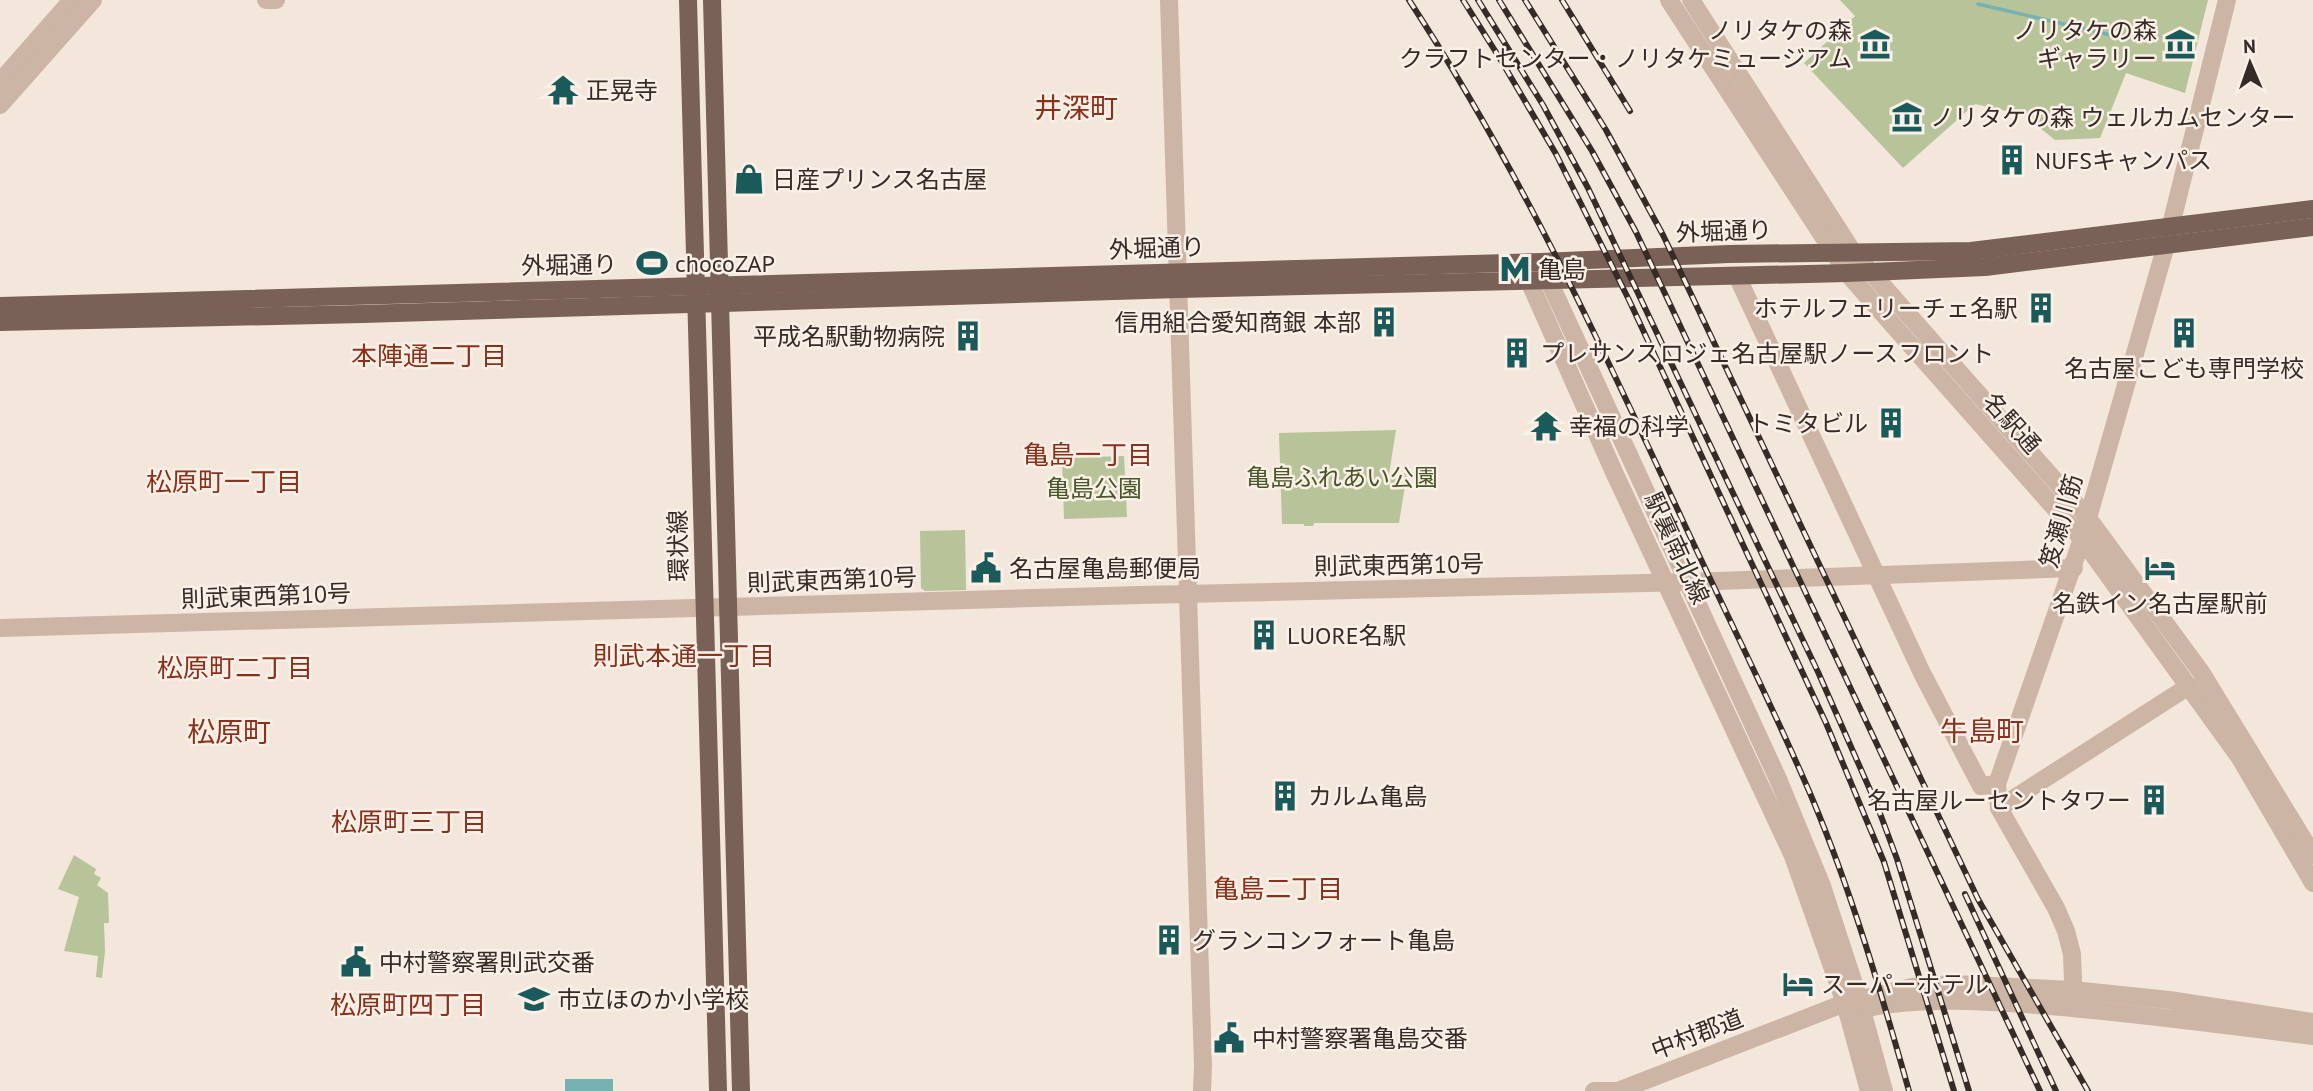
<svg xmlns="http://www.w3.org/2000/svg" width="2313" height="1091" font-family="'PT Sans','Noto Sans JP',sans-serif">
	<rect width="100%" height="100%" fill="#f3e6da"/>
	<!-- green -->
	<g fill="#b7c399">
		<path d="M 1840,0 L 2208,0 L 2185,93 L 2126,73 L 2100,138 L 2055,140 L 2024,115 L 1975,104 L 1903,168 L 1804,63 L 1855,16 Z"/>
		<path d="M 1396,430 L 1389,474 L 1407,473 L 1399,523 L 1314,523 L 1313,526 L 1304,526 L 1304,524 L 1282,524 L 1279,433 Z"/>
		<path d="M 1124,456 L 1127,517 L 1064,519 L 1062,458 Z"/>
		<path d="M 965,530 L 966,590 L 925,591 L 921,588 L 920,531 Z"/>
		<path d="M 74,855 L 96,869 L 94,874 L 101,878 L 97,885 L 108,893 L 109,923 L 104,923 L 105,951 L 102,978 L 96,977 L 98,956 L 64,951 L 79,897 L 58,889 Z"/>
	</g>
	<!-- water -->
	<rect fill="#77b2b2" x="565" y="1079" width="48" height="12"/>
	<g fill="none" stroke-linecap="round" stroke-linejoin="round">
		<!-- stream -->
		<path stroke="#77b2b2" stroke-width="3.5" d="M 1978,4 L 2128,39"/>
		<!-- minor -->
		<g stroke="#ccb5a5" stroke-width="18">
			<path d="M 266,0 L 276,0"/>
			<path d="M 1169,0 L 1203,1065 L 1202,1091"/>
			<path d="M 1669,0 L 1847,273 L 2082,539 L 2240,758 L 2313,883"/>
			<path d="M 1691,0 L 1853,252 L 2088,518 L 2201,672 L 2313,855"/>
			<path d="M 0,82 L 72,0"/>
			<path d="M 0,105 L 93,0"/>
			<path d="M 1547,267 L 1549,281 L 1778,779 L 1822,886 L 1859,999 L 1884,1091"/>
			<path d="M 1534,270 L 1529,281 L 1614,472 L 1793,856 L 1845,1003 L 1869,1091"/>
			<path d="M 1737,276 L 1922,673 L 1981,786 L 1997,784"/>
			<path d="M 0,628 L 1141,595 L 1689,582 L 2074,568"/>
			<path d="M 1999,808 L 2189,686"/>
			<path d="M 1867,1008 C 1924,997 1979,1001 2037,1005 C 2130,1012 2221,1025 2313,1036"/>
			<path d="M 2074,1008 L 2072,954 L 2066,931 L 2056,908 L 1999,808 L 1997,784 L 2082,539 L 2166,245 L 2227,0"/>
			<path d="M 1594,1091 L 1618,1091 L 1845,1003 L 1912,987 L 1954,984 L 2073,990 L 2169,1000 L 2313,1022"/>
		</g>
		<!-- major -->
		<g stroke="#7a6157" stroke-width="18">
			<path d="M 688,0 L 718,1091"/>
			<path d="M 712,0 L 741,1091"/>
			<path d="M 0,306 L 1541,262 L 1729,254 L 1971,251 L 2313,209"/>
			<path d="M 0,322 L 363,314 L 1179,289 L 1847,273 L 1985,267 L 2313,227"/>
		</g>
		<!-- rail casing -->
		<g stroke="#372b27" stroke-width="6">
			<g id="rail">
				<path d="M 1409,0 C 1517,165 1599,340 1682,519 C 1725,612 1772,704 1812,798 C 1852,893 1881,992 1909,1091"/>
				<path d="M 1463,0 L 1499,57 L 1556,154 L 1629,300 L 1826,723 L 1884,862 L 1954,1091"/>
				<path d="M 1478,0 L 1543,105 L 1588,188 L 1818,672 L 1878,808 L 1897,859 L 1969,1091"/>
				<path d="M 1499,0 L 1592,151 L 1636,232 L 2040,1091"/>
				<path d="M 1525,0 L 1606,130 L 1663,235 L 1978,899 L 2088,1091"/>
				<path d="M 1562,0 L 1630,111"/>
				<path d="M 1965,894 L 2056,1091"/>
			</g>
		</g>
		<!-- rail -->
		<use href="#rail" stroke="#faf0e7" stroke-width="3.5" stroke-dasharray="10" stroke-linecap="butt"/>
	</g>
	<!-- icons -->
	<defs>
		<g id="museum-bare" transform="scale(2.415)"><path d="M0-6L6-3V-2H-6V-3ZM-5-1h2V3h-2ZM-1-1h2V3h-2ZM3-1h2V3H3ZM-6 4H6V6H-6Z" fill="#1a5a5b" stroke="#faf0e7" stroke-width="2.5" paint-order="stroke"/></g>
		<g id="temple-bare" transform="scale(2.415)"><path d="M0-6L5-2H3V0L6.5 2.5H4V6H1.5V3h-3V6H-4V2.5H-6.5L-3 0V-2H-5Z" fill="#1a5a5b" stroke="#faf0e7" stroke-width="2.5" paint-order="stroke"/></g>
		<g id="building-bare" transform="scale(2.415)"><path d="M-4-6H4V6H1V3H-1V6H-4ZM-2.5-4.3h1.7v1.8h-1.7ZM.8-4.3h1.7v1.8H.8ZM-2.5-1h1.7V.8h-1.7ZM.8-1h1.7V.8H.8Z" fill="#1a5a5b" stroke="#faf0e7" stroke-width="2.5" paint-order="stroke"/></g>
		<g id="shop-bare" transform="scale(2.415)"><path d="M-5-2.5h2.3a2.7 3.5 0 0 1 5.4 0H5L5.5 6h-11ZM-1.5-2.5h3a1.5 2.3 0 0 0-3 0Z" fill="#1a5a5b" stroke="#faf0e7" stroke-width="2.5" paint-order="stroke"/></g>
		<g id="stadium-bare" transform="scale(2.415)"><path d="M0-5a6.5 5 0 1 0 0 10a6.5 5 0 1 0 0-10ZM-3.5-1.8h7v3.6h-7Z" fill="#1a5a5b" stroke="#faf0e7" stroke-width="2.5" paint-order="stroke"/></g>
		<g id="metro-bare" transform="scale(2.415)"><path d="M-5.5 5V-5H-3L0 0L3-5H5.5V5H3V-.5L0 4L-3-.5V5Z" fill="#1a5a5b" stroke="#faf0e7" stroke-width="2.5" paint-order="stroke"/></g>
		<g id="civic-bare" transform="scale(2.415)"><path d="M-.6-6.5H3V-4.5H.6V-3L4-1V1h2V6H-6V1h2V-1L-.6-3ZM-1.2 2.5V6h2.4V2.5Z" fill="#1a5a5b" stroke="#faf0e7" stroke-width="2.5" paint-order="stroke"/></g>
		<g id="hotel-bare" transform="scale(2.415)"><path d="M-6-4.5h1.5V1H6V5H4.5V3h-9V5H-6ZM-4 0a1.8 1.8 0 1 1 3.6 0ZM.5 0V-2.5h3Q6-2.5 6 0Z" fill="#1a5a5b" stroke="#faf0e7" stroke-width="2.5" paint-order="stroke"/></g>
		<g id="school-bare" transform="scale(2.415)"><path d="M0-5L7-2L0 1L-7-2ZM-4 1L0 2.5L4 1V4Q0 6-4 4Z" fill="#1a5a5b" stroke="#faf0e7" stroke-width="2.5" paint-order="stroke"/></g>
	</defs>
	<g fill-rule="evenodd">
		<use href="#museum-bare" x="1875" y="44"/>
		<use href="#museum-bare" x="2180" y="44"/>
		<use href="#temple-bare" x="563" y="90"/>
		<use href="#museum-bare" x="1907" y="117"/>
		<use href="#building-bare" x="2012" y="160"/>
		<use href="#shop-bare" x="749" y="179"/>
		<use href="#stadium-bare" x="652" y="263"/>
		<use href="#metro-bare" x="1515" y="269"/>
		<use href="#building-bare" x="2041" y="308"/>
		<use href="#building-bare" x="1384" y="322"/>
		<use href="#building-bare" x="2184" y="333"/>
		<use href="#building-bare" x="968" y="336"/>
		<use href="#building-bare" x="1517" y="353"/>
		<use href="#building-bare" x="1891" y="423"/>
		<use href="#temple-bare" x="1546" y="426"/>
		<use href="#civic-bare" x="986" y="568"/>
		<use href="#hotel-bare" x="2160" y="568"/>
		<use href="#building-bare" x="1264" y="635"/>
		<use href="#building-bare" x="1285" y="796"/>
		<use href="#building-bare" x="2154" y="800"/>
		<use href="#building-bare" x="1169" y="940"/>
		<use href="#civic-bare" x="356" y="962"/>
		<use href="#hotel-bare" x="1798" y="984"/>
		<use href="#school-bare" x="534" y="999"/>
		<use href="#civic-bare" x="1229" y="1038"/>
	</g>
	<g text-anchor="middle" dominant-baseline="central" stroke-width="5" stroke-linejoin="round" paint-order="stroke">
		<!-- poi labels -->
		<g font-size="24" fill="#372b27" stroke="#faf0e7" text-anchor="start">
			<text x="1852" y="30" text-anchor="end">ノリタケの森<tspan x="1852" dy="28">クラフトセンター・ノリタケミュージアム</tspan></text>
			<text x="2157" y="30" text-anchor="end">ノリタケの森<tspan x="2157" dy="28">ギャラリー</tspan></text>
			<text x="586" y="90">正晃寺</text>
			<text x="1930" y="117">ノリタケの森 ウェルカムセンター</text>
			<text x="2035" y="160">NUFSキャンパス</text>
			<text x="772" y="179">日産プリンス名古屋</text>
			<text x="675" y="263">chocoZAP</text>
			<text x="1538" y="269">亀島</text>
			<text x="2018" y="308" text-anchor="end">ホテルフェリーチェ名駅</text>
			<text x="1361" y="322" text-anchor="end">信用組合愛知商銀 本部</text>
			<text x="945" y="336" text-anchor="end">平成名駅動物病院</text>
			<text x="1540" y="353">プレサンスロジェ名古屋駅ノースフロント</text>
			<text x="2184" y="368" text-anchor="middle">名古屋こども専門学校</text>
			<text x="1868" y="423" text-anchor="end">トミタビル</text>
			<text x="1569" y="426">幸福の科学</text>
			<text x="1009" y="568">名古屋亀島郵便局</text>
			<text x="2160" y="603" text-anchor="middle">名鉄イン名古屋駅前</text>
			<text x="1287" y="635">LUORE名駅</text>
			<text x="1308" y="796">カルム亀島</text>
			<text x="2131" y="800" text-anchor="end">名古屋ルーセントタワー</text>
			<text x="1192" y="940">グランコンフォート亀島</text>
			<text x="379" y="962">中村警察署則武交番</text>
			<text x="1821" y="984">スーパーホテル</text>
			<text x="557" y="999">市立ほのか小学校</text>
			<text x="1252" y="1038">中村警察署亀島交番</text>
		</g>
		<!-- street labels -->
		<g font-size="24" fill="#372b27" stroke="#faf0e7">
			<text transform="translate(1724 231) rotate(-2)">外堀通り</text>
			<text transform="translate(1157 248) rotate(-2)">外堀通り</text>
			<text transform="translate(569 265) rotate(-1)">外堀通り</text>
			<text transform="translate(2012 423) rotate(48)">名駅通</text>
			<text transform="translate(2061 521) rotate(-74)">笈瀬川筋</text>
			<text transform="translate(678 546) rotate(-91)">環状線</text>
			<text transform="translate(1677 548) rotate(65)">駅裏南北線</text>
			<text transform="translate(1399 565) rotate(-1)">則武東西第10号</text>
			<text transform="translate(832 580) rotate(-2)">則武東西第10号</text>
			<text transform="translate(266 596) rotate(-2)">則武東西第10号</text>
			<text transform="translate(1697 1034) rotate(-21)">中村郡道</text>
		</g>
		<!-- park labels -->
		<g font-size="24" fill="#485729" stroke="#faf0e7">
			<text x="1342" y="477">亀島ふれあい公園</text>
			<text x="1094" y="488">亀島公園</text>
		</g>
		<!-- neighbourhood labels -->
		<g font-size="26" fill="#8b311b" stroke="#faf0e7">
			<text x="429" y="355">本陣通二丁目</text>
			<text x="1088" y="454">亀島一丁目</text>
			<text x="224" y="481">松原町一丁目</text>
			<text x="684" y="655">則武本通一丁目</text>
			<text x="235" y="667">松原町二丁目</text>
			<text x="409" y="821">松原町三丁目</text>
			<text x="1278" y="888">亀島二丁目</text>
			<text x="408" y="1004">松原町四丁目</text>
		</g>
		<!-- quarter labels -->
		<g font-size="28" fill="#8b311b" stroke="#faf0e7">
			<text x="1076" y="107">井深町</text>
			<text x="1982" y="730">牛島町</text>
			<text x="229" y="731">松原町</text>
		</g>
	</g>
	<!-- north arrow -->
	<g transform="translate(2250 63) rotate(358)" stroke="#faf0e7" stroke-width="5" paint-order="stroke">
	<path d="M0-5L12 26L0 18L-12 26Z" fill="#372b27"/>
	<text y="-10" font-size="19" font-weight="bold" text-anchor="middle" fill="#372b27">N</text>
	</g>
</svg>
